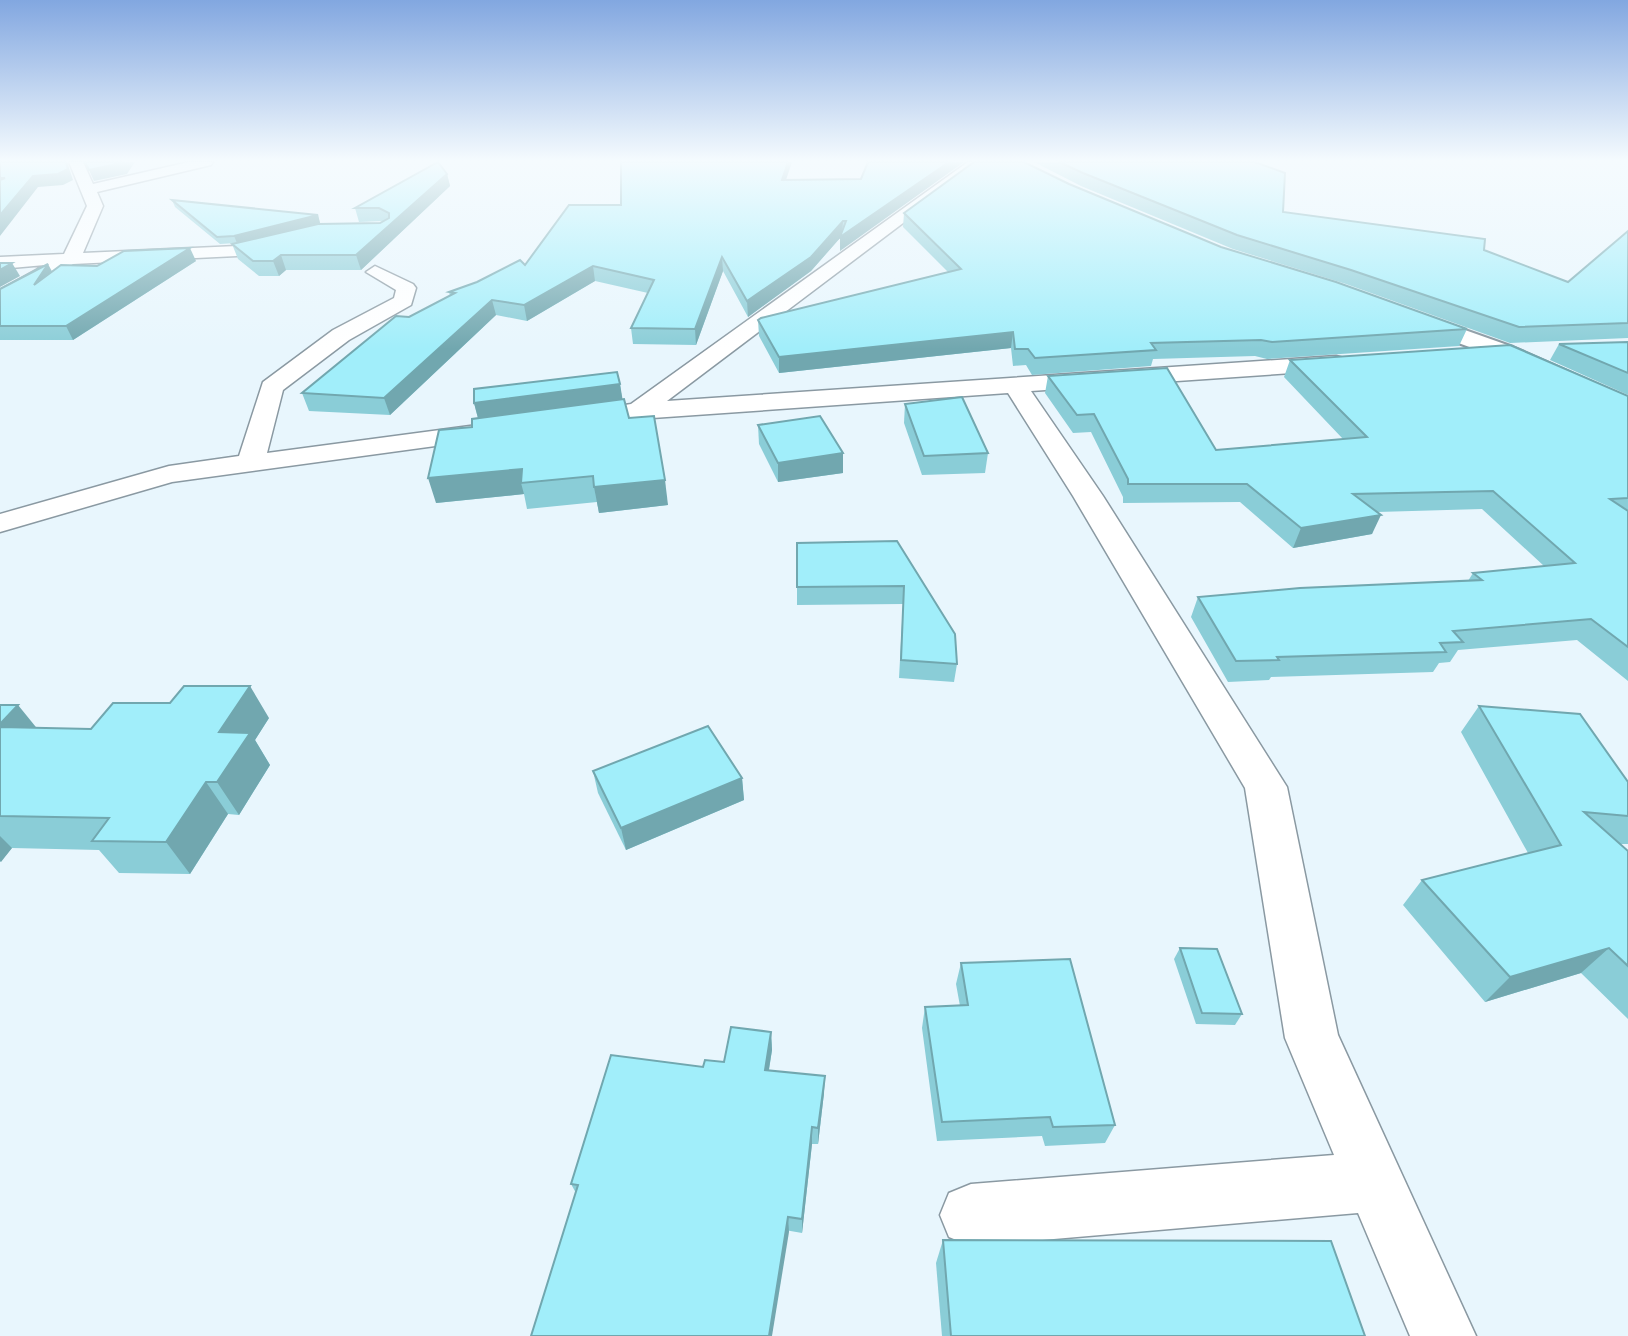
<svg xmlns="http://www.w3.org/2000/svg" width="1628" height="1336" font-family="Literata,serif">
	<rect width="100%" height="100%" fill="#e8f6fd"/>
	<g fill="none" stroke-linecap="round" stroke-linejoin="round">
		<!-- street casing -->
		<g stroke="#8a99a2" stroke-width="3">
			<g id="street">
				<path d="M 69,162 L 83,162 L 93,184 L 189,162 L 213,162 L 211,165 L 97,192 L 103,206 L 83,253 L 237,246 L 282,235 L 291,240 L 288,244 L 237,256 L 73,264 L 0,304 L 0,290 L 45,265 L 0,269 L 0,257 L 64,254 L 87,206 Z"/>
				<path d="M 968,162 L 984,162 L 667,401 L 1336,356 L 1344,358 L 1348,363 L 1344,368 L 1336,370 L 1031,391 L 1103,496 L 1287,787 L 1338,1035 L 1476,1336 L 1410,1336 L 1358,1213 L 971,1246 L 949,1237 L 940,1215 L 949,1193 L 971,1184 L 1334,1155 L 1285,1038 L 1245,788 L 1073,496 L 1008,393 L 638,419 L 578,427 L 569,424 L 565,419 L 569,414 L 631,404 Z"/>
				<path d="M 375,266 L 413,284 L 416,288 L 411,305 L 349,340 L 283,390 L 267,453 L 485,424 L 494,426 L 498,432 L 494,438 L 172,482 L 0,532 L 0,514 L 169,466 L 239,456 L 263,382 L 333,330 L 394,298 L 396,290 L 366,272 Z"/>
			</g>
		</g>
		<!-- secondary casing -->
		<g stroke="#8a99a2" stroke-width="4">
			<path id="secondary" d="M 1414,312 L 1513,347 L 1628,398 L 1628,416 L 1497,357 L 1406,324 L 1403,319 L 1406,314 Z"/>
		</g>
		<!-- street -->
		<use href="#street" fill="#fff" fill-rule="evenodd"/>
		<!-- secondary -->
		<use href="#secondary" fill="#fff" fill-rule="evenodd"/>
	</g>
	<!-- wall -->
	<g fill="#8acdd7">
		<path d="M 1034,162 L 1255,162 L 1283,212 L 1484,250 L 1568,282 L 1628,231 L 1628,338 L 1510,343 L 1346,284 L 1233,249 L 1081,186 Z"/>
		<path d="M 447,174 L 450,186 L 361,270 L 286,270 L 279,276 L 259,276 L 238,259 L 232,244 L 235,243 L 220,244 L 175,207 L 172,200 L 318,215 L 320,223 L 260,238 L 380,223 L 383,221 L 359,222 L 355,208 Z"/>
		<path d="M 861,179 L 840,251 L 840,238 L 811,271 L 748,317 L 723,271 L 696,345 L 633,344 L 631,328 L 648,293 L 595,281 L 527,321 L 496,315 L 390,415 L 309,411 L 302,393 L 409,317 L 450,296 L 449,292 L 525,265 L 621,205 L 786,180 Z"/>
		<path d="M 1069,184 L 1221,247 L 1467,329 L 1459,346 L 1267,359 L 1255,356 L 1153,359 L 1151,366 L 1032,375 L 1026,365 L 1013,366 L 1011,348 L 779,373 L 759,336 L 758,320 L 948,272 L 903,227 L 904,213 Z"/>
		<path d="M 196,261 L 73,340 L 0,340 L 0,289 L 52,272 L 97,266 Z"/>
		<path d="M 1628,342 L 1628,395 L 1550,360 L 1559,344 Z"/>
		<path d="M 1290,360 L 1628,396 L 1628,681 L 1577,640 L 1458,650 L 1450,662 L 1439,663 L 1433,672 L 1271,677 L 1269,680 L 1228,682 L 1191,617 L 1198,597 L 1468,581 L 1473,573 L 1544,566 L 1482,509 L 1377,512 L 1372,534 L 1293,548 L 1240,502 L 1123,503 L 1123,497 L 1091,432 L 1073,433 L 1045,393 L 1048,376 L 1216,450 L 1343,439 L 1284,377 Z"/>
		<path d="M 620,384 L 622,400 L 629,418 L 668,505 L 599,513 L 597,502 L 527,509 L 524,494 L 436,503 L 472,427 L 478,418 L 474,403 Z"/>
		<path d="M 905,404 L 988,453 L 985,473 L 922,475 L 904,423 Z"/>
		<path d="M 758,425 L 843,453 L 843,473 L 778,482 L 759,444 Z"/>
		<path d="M 897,541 L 957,664 L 954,682 L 899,678 L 903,604 L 797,605 L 797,543 Z"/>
		<path d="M 0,705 L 36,728 L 91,729 L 269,718 L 255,740 L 270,765 L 239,815 L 228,814 L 190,874 L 119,873 L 99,850 L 12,848 L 0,862 Z"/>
		<path d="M 1479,706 L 1628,782 L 1628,844 L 1620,844 L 1628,851 L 1628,1019 L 1581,973 L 1485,1002 L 1403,905 L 1422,880 L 1528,853 L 1461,732 Z"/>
		<path d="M 593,771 L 742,778 L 744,800 L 626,850 L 598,793 Z"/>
		<path d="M 1180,948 L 1242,1014 L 1235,1025 L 1196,1024 L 1174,959 Z"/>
		<path d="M 961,963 L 1115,1125 L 1105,1143 L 1045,1146 L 1042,1136 L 937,1141 L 922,1028 L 925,1007 L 960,1006 L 956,984 Z"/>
		<path d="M 771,1032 L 772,1050 L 769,1070 L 824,1093 L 818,1144 L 812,1144 L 802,1233 L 576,1193 L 571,1184 L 703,1067 L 724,1062 Z"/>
		<path d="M 943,1240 L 1365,1336 L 942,1336 L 936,1263 Z"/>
	</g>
	<!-- shaded-wall -->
	<g fill="#71a7af">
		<path d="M 66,162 L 67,162 L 73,180 L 63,185 L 38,187 L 0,236 L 0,215 L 33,176 Z"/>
		<path d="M 123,162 L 135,162 L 127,174 L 94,181 L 89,170 Z"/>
		<path d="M 788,162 L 792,162 L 782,192 L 782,180 Z"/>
		<path d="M 949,162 L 964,162 L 840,251 L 840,238 L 811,271 L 748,317 L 747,301 L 843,221 L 842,235 Z"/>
		<path d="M 447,174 L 450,186 L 361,270 L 356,255 Z"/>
		<path d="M 318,215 L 320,223 L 237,243 L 234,236 Z"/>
		<path d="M 190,248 L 196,261 L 73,340 L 66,326 Z"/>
		<path d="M 281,255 L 286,270 L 279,276 L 273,261 Z"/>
		<path d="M 722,257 L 723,271 L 696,345 L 695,329 Z"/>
		<path d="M 12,263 L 20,276 L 0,287 L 0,270 Z"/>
		<path d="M 48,264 L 55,277 L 34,285 Z"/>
		<path d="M 593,266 L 595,281 L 527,321 L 524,305 Z"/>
		<path d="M 492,300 L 496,315 L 390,415 L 384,398 Z"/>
		<path d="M 1013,332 L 1011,348 L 779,373 L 779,357 Z"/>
		<path d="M 620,384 L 623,402 L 479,422 L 474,403 Z"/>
		<path d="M 843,453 L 843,473 L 778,482 L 778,463 Z"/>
		<path d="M 522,469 L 521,483 L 524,494 L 436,503 L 428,478 Z"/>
		<path d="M 665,480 L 668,505 L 599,513 L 594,487 Z"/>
		<path d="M 1381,515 L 1372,534 L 1293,548 L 1301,528 Z"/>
		<path d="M 250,686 L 269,718 L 255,740 L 270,765 L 239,815 L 217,782 L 219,732 Z"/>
		<path d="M 18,705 L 44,737 L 0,731 L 0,724 Z"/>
		<path d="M 742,778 L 744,800 L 626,850 L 621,828 Z"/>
		<path d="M 206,782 L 228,814 L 190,874 L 166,842 Z"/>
		<path d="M 0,836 L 12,848 L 1,862 L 0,861 Z"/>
		<path d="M 1609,948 L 1581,973 L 1485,1002 L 1510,977 Z"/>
		<path d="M 771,1032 L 772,1050 L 766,1087 L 765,1070 Z"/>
		<path d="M 825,1076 L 824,1093 L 818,1144 L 818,1128 Z"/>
		<path d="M 812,1127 L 812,1144 L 802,1233 L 802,1219 Z"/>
		<path d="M 788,1217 L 789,1232 L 772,1336 L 769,1336 Z"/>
	</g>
	<!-- building -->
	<g fill="#a1eefa" stroke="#71a7af" stroke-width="2">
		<path d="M 0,162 L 66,162 L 68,169 L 58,174 L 33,176 L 0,215 L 0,180 L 5,178 L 0,178 Z"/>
		<path d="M 85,162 L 123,162 L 122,163 L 89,170 Z"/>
		<path d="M 438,162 L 447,174 L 356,255 L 281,255 L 273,261 L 253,261 L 232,244 L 318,224 L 380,223 L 389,218 L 389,213 L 379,208 L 355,208 Z"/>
		<path d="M 621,162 L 788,162 L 782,180 L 861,179 L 868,162 L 949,162 L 840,237 L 846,221 L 843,221 L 811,257 L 747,301 L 722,257 L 695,329 L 631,328 L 654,280 L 593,266 L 524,305 L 492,300 L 384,398 L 302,393 L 396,316 L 409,317 L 455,293 L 449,292 L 477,282 L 520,260 L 525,265 L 569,205 L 621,205 Z"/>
		<path d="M 974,162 L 1024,162 L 1069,184 L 1221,247 L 1336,282 L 1467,329 L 1272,342 L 1261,340 L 1151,343 L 1156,350 L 1035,358 L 1028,349 L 1015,349 L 1013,332 L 779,357 L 758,320 L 761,318 L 961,269 L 904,213 Z"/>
		<path d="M 1059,162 L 1255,162 L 1285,173 L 1283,212 L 1485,239 L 1484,250 L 1568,282 L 1628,231 L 1628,323 L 1519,327 L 1351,270 L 1237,235 L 1083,173 Z"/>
		<path d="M 172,200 L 318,215 L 234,236 L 217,237 Z"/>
		<path d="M 190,248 L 66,326 L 0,326 L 0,289 L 48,264 L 34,285 L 61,265 L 97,266 L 124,251 Z"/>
		<path d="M 0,263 L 12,263 L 0,270 Z"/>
		<path d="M 1628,342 L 1628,373 L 1559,344 Z"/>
		<path d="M 1510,345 L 1628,396 L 1628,498 L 1610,499 L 1628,511 L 1628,647 L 1591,619 L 1453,631 L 1463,642 L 1440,643 L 1446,652 L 1277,657 L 1279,660 L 1236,661 L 1198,597 L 1300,588 L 1482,580 L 1473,573 L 1575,563 L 1493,491 L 1353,494 L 1381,515 L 1301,528 L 1247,484 L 1128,484 L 1128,479 L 1094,414 L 1077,415 L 1048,376 L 1167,368 L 1216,450 L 1367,437 L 1290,360 Z"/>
		<path d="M 617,372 L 620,384 L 474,403 L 474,389 Z"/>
		<path d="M 962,397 L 988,453 L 924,456 L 905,404 Z"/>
		<path d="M 624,399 L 629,418 L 654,416 L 665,480 L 594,487 L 593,476 L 521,483 L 522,469 L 428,478 L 439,430 L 472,427 L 472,419 Z"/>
		<path d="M 820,416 L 843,453 L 778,463 L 758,425 Z"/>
		<path d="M 897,541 L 955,634 L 957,664 L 901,660 L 904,586 L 797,587 L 797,543 Z"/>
		<path d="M 184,686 L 250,686 L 219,732 L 250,733 L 217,782 L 206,782 L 166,842 L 92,841 L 109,818 L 0,816 L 0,727 L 91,729 L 113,703 L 170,703 Z"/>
		<path d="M 0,705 L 18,705 L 0,724 Z"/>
		<path d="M 1479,706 L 1580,714 L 1628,782 L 1628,816 L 1584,812 L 1628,851 L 1628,966 L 1609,948 L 1510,977 L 1422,880 L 1561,845 Z"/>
		<path d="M 708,726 L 742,778 L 621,828 L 593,771 Z"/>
		<path d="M 1180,948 L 1217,949 L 1242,1014 L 1202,1013 Z"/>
		<path d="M 1070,959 L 1115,1125 L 1053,1127 L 1050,1117 L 942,1122 L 925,1007 L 968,1005 L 961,963 Z"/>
		<path d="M 731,1027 L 771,1032 L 765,1070 L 825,1076 L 818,1128 L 812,1127 L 802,1219 L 788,1217 L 769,1336 L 531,1336 L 578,1185 L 571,1184 L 611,1055 L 703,1067 L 705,1060 L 724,1062 Z"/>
		<path d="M 943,1240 L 1331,1241 L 1365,1336 L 951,1336 Z"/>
	</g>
	<!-- sky -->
	<linearGradient id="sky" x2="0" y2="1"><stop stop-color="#82a7e0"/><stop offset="0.46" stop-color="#f5fbfe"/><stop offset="1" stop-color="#f5fbfe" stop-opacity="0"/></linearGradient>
	<rect width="1628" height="349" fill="url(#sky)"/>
</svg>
